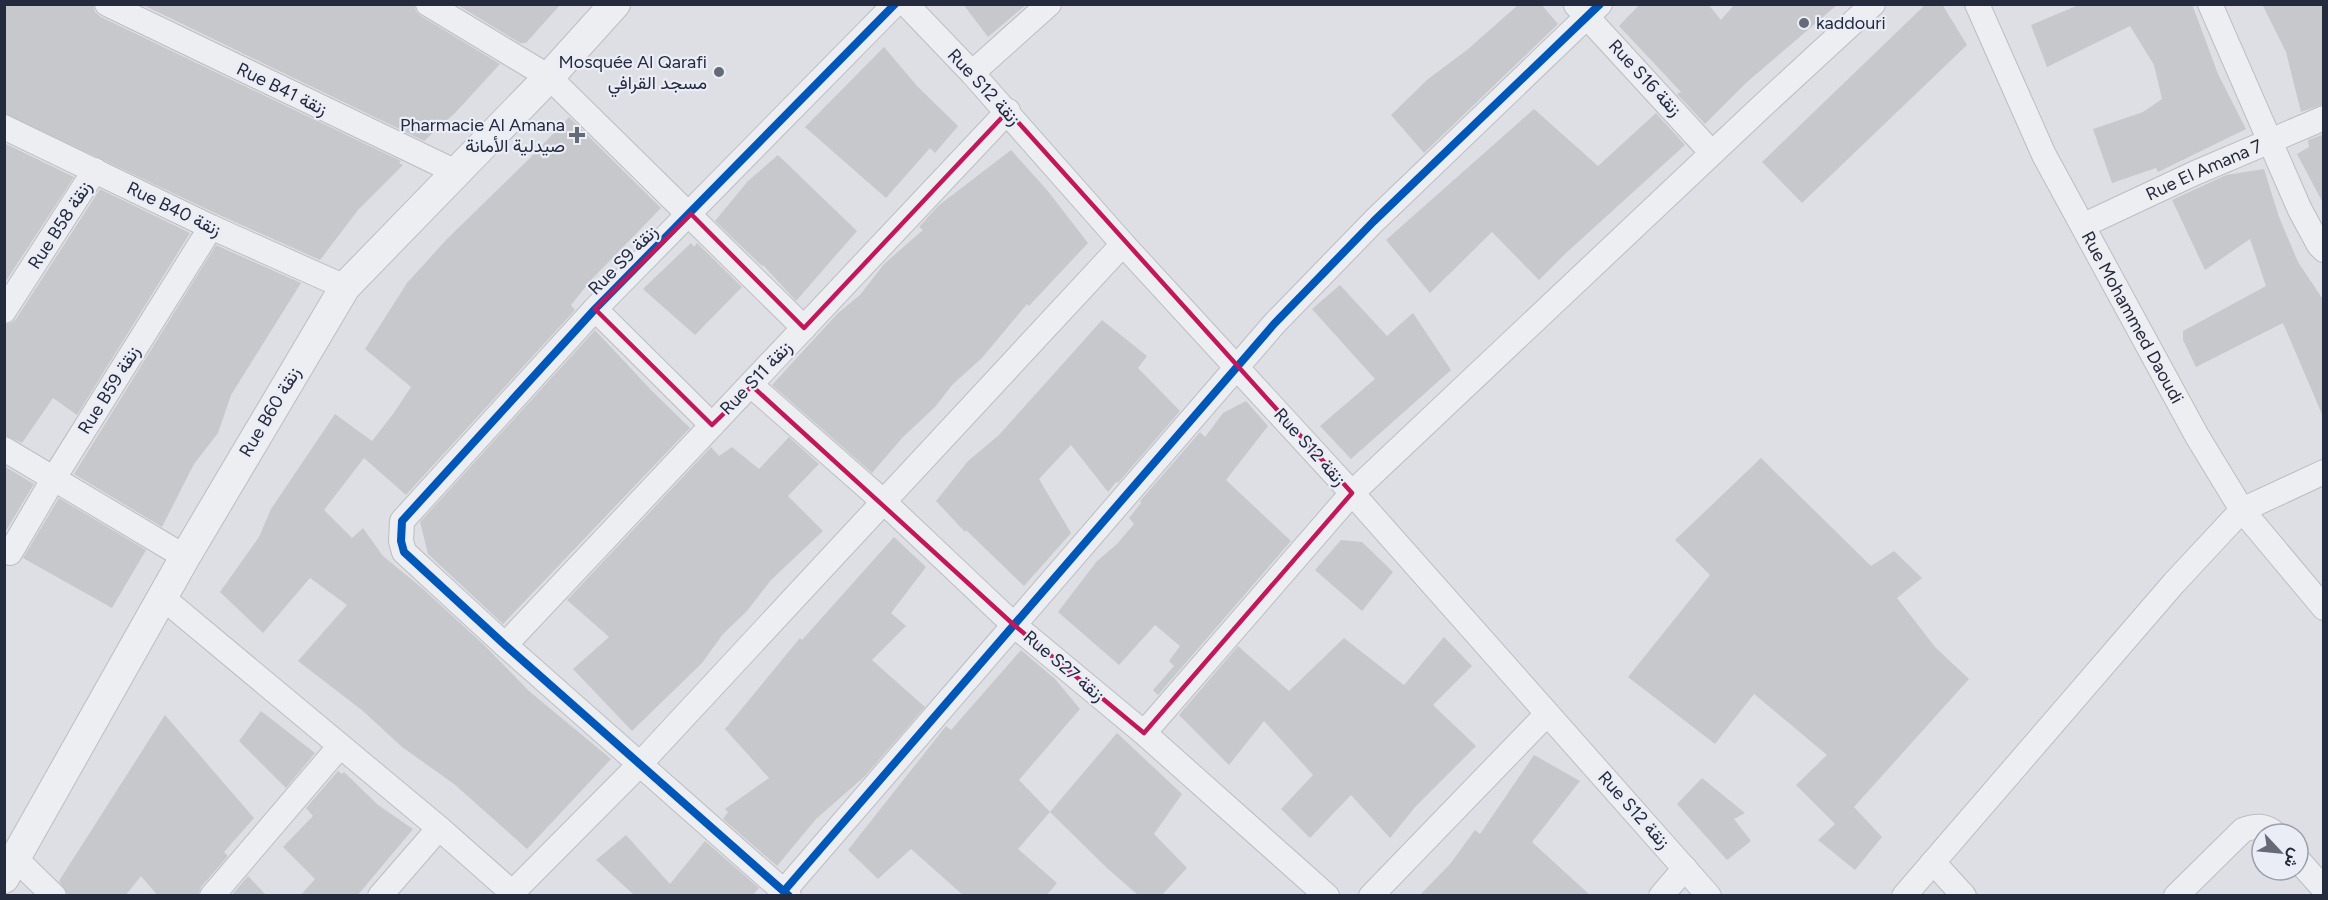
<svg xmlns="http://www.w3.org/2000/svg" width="2328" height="900" font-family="Figtree,Vazirmatn,sans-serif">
	<rect width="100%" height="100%" fill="#dedfe4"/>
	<!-- building -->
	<g fill="#c6c8cc">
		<path d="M 4,4 L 93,4 L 95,12 L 101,17 L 401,161 L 399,163 L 403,165 L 358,210 L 320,260 L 217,214 L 4,113 Z"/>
		<path d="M 141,4 L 414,4 L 416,11 L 421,16 L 500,64 L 456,112 L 424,141 Z"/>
		<path d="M 456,4 L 561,4 L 526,43 L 520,43 Z"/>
		<path d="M 963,4 L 1027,4 L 988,37 Z"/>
		<path d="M 1519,4 L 1541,4 L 1558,24 L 1424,153 L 1391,115 L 1428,79 L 1467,50 Z"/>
		<path d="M 1640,4 L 1708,4 L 1721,20 L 1735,4 L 1838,4 L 1746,83 L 1705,124 L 1677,94 L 1681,92 L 1619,26 Z"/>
		<path d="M 1926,4 L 1942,4 L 1967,45 L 1802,203 L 1762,162 Z"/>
		<path d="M 2081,4 L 2192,4 L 2218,74 L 2246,129 L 2158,172 L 2156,168 L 2112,183 L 2093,129 L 2143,112 L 2162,99 L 2154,65 L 2130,26 L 2047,67 L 2031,25 Z"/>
		<path d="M 2262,4 L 2324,4 L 2324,104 L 2301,112 L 2286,52 Z"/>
		<path d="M 884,47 L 917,86 L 958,126 L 935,153 L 930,148 L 886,198 L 805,127 Z"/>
		<path d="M 1534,109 L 1598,166 L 1656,113 L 1685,145 L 1566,253 L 1539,280 L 1492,232 L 1430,293 L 1386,240 Z"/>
		<path d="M 569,117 L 661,208 L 592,279 L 571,305 L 575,310 L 406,495 L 364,458 L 324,510 L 352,538 L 363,528 L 383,556 L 422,588 L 483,644 L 529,691 L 611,759 L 527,849 L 454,784 L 402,747 L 363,711 L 298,661 L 347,605 L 310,578 L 263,633 L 220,592 L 259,537 L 271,509 L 335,414 L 372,441 L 393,414 L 411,387 L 365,349 L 407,283 L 447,239 L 529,159 Z"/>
		<path d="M 2324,134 L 2324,205 L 2297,154 L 2309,147 L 2308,140 Z"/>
		<path d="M 4,143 L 74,177 L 4,284 Z"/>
		<path d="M 1011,150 L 1047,190 L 1088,243 L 1029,306 L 1027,304 L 982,358 L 953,384 L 935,407 L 903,437 L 872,473 L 772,385 L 837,314 L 860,295 L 884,264 L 923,230 L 919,227 L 938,206 Z"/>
		<path d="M 778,155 L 857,231 L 796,301 L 763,265 L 762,266 L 715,221 L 748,181 Z"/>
		<path d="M 2264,169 L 2279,217 L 2298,262 L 2324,301 L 2324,419 L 2283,323 L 2196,367 L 2183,340 L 2183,331 L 2266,286 L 2250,239 L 2205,270 L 2172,200 L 2226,175 Z"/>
		<path d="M 100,189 L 190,233 L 77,415 L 53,398 L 22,443 L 4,435 L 4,325 L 11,323 L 16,319 Z"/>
		<path d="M 691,243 L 694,247 L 697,243 L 742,287 L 695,335 L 643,289 Z"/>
		<path d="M 216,245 L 301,283 L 231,395 L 218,433 L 194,464 L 162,527 L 74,474 Z"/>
		<path d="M 1340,285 L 1387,336 L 1413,313 L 1451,370 L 1351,459 L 1320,426 L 1375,379 L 1312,309 Z"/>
		<path d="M 1102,320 L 1147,356 L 1138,368 L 1180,411 L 1118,483 L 1116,482 L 1108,492 L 1071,445 L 1039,479 L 1071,533 L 1024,586 L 966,530 L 965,532 L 936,501 L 968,461 L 999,435 Z"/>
		<path d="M 595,330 L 651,390 L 690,428 L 503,624 L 428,554 L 420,522 Z"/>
		<path d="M 1246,401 L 1268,426 L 1226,480 L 1291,541 L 1158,695 L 1153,690 L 1174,666 L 1169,661 L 1180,646 L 1155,625 L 1119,665 L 1058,612 L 1097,561 L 1117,544 L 1134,524 L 1129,518 L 1141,503 L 1140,501 L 1200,432 L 1205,437 L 1223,413 Z"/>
		<path d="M 789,437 L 819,464 L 788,496 L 823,531 L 771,580 L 747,611 L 723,634 L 702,663 L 632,731 L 573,669 L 609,637 L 567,600 L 711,447 L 719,456 L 732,447 L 759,469 Z"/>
		<path d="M 1761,458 L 1871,566 L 1894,551 L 1922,578 L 1897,598 L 1935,647 L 1969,679 L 1854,807 L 1882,837 L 1855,870 L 1818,840 L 1835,824 L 1796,785 L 1827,755 L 1754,694 L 1715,744 L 1628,677 L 1710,575 L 1675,540 Z"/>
		<path d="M 4,466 L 34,484 L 4,534 Z"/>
		<path d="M 59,498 L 146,550 L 112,608 L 23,558 Z"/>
		<path d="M 894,537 L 926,567 L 891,613 L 906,626 L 872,660 L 925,707 L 865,776 L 816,819 L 777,866 L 723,819 L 728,812 L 725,809 L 769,778 L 725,729 L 800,638 L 802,640 Z"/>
		<path d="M 1341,540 L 1362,542 L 1393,572 L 1362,611 L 1315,570 Z"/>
		<path d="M 1444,637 L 1472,666 L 1433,705 L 1476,746 L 1416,806 L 1390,838 L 1351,795 L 1310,838 L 1281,809 L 1313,775 L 1264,721 L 1229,765 L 1179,715 L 1238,646 L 1289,691 L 1344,638 L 1404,685 Z"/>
		<path d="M 1021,650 L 1055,679 L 1080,709 L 1019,780 L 1050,812 L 1018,849 L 1057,883 L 1046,896 L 964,896 L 911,849 L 878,879 L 848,850 L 946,726 L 951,730 Z"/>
		<path d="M 261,711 L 315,753 L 286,788 L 239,741 Z"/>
		<path d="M 165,715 L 254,818 L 224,852 L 228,856 L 201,887 L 198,896 L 158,896 L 141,876 L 125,896 L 69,896 L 59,881 Z"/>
		<path d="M 1117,733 L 1182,794 L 1154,834 L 1187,868 L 1161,896 L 1139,896 L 1107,868 L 1050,812 Z"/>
		<path d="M 1534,755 L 1580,781 L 1532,842 L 1591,896 L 1419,896 L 1450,864 L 1475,830 L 1480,834 Z"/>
		<path d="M 338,771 L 342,774 L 344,772 L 378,805 L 413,829 L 357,896 L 300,896 L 315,879 L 283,847 L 313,816 L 306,808 Z"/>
		<path d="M 1702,778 L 1745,813 L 1734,819 L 1751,841 L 1727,860 L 1677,804 Z"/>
		<path d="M 626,835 L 670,884 L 705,841 L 759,888 L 752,896 L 635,896 L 596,860 Z"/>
		<path d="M 248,876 L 267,896 L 231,896 Z"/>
	</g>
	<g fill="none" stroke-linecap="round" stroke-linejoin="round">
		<!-- minor casing -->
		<g stroke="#bcbdc2" stroke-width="26">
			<g id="minor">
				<path d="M 107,4 L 458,173"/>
				<path d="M 428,4 L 549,77 L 804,328"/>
				<path d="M 906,4 L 972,73 L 1123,244 L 1352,493 L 1709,896"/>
				<path id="s1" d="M 1977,4 L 2044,155 L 2197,436 L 2242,510 L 2324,608"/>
				<path d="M 2210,4 L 2300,210 L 2319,245 L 2324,250"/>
				<path d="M 1576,5 L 1712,153"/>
				<path d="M 972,73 L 1049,4"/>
				<path d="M 4,127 L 211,227 L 345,287"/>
				<path id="s2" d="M 2084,225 L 2195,173 L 2324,118"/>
				<path d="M 595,309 L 712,425"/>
				<path d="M 4,311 L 95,170"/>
				<path d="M 752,386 L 884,502 L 1014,625 L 1144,733 L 1327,896"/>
				<path d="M 4,449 L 185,557"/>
				<path d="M 10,553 L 54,478 L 211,227"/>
				<path d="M 163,598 L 439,828 L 516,896"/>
				<path d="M 505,645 L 1008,111"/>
				<path d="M 1144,733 L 1352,493 L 1759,109 L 1873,4"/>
				<path d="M 15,858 L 54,896"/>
				<path d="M 2298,860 L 2324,889"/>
				<path d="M 1933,862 L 1964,896"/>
				<path d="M 784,891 L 1274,324 L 1374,221 L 1600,4"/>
				<path d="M 513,892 L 640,764 L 1123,244"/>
				<path d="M 212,896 L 340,746"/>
				<path d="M 380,896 L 439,828"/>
				<path d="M 789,896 L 505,645 L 404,552 L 401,541 L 402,521 L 595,309 L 895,4"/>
				<path d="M 1371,896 L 1547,714"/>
				<path d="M 1661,896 L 1685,868"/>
				<path d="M 1904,896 L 2174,583 L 2242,510 L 2324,472"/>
				<path d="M 2176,896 L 2243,830 C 2256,825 2265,825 2276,834"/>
			</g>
		</g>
		<!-- tertiary casing -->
		<g stroke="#bcbdc2" stroke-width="32">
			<path id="tertiary" d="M 4,878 L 185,557 L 345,287 L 549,77 L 615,4"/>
		</g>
		<!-- minor -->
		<use href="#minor" stroke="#edeef1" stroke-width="24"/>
		<!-- tertiary -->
		<use href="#tertiary" stroke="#edeef1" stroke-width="30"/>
		<!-- cycleway casing -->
		<g stroke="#eaedf5" stroke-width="11">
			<g id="cycleway">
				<path d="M 784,891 L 1274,324 L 1374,221 L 1600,4"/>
				<path d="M 789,896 L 505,645 L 404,552 L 401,541 L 402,521 L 595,309 L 895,4"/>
			</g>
		</g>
		<!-- cycleway -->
		<use href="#cycleway" stroke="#0057b8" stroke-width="8"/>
	</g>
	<!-- marked area -->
	<path fill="none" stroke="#c2185b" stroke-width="4.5" stroke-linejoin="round" d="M 1008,111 L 1352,493 L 1144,733 L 1014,625 L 752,386 L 712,425 L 595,309 L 691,214 L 804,328 Z"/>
	<!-- markers -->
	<g fill="#656a78" stroke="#eaedf5" stroke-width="2">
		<circle cx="1804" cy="23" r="6"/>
		<circle cx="719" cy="72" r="6"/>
		<path d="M574 126h6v6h6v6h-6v6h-6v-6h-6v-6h6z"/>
	</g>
	<g text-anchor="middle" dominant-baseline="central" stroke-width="4.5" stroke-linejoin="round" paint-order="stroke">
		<!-- poi labels -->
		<g font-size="18" fill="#242b3e" stroke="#eaedf5" text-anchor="end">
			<text x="1816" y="23" text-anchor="start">kaddouri</text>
			<text x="707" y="62">Mosquée Al Qarafi<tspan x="707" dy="21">مسجد القرافي</tspan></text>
			<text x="565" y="125">Pharmacie Al Amana<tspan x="565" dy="21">صيدلية الأمانة</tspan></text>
		</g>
		<!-- street labels -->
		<g font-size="18" fill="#242b3e" stroke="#eaedf5">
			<text transform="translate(1645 78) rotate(47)">Rue S16 زنقة</text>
			<text transform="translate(984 87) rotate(47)">Rue S12 زنقة</text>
			<text transform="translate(282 89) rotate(26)">Rue B41 زنقة</text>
			<text stroke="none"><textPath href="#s2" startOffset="132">Rue El Amana 7</textPath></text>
			<text transform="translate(174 209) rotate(26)">Rue B40 زنقة</text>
			<text transform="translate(60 225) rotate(-57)">Rue B58 زنقة</text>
			<text transform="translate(623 260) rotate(-45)">Rue S9 زنقة</text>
			<text stroke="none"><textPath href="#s1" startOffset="350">Rue Mohammed Daoudi</textPath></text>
			<text transform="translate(756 378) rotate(-46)">Rue S11 زنقة</text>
			<text transform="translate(109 390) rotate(-58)">Rue B59 زنقة</text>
			<text transform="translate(270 412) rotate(-59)">Rue B60 زنقة</text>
			<text transform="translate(1310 447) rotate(48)">Rue S12 زنقة</text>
			<text transform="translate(1064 666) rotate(40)">Rue S27 زنقة</text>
			<text transform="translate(1634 810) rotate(48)">Rue S12 زنقة</text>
		</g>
	</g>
	<!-- border -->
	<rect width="2328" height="900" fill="none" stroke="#242b3e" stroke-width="12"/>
	<!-- north arrow -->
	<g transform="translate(2280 852) rotate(116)"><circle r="28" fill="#eaedf5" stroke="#9b9fac" stroke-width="1.5"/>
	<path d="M0-4.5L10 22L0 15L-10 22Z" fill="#656a78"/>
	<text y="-9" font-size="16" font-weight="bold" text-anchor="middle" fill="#242b3e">ش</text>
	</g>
</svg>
